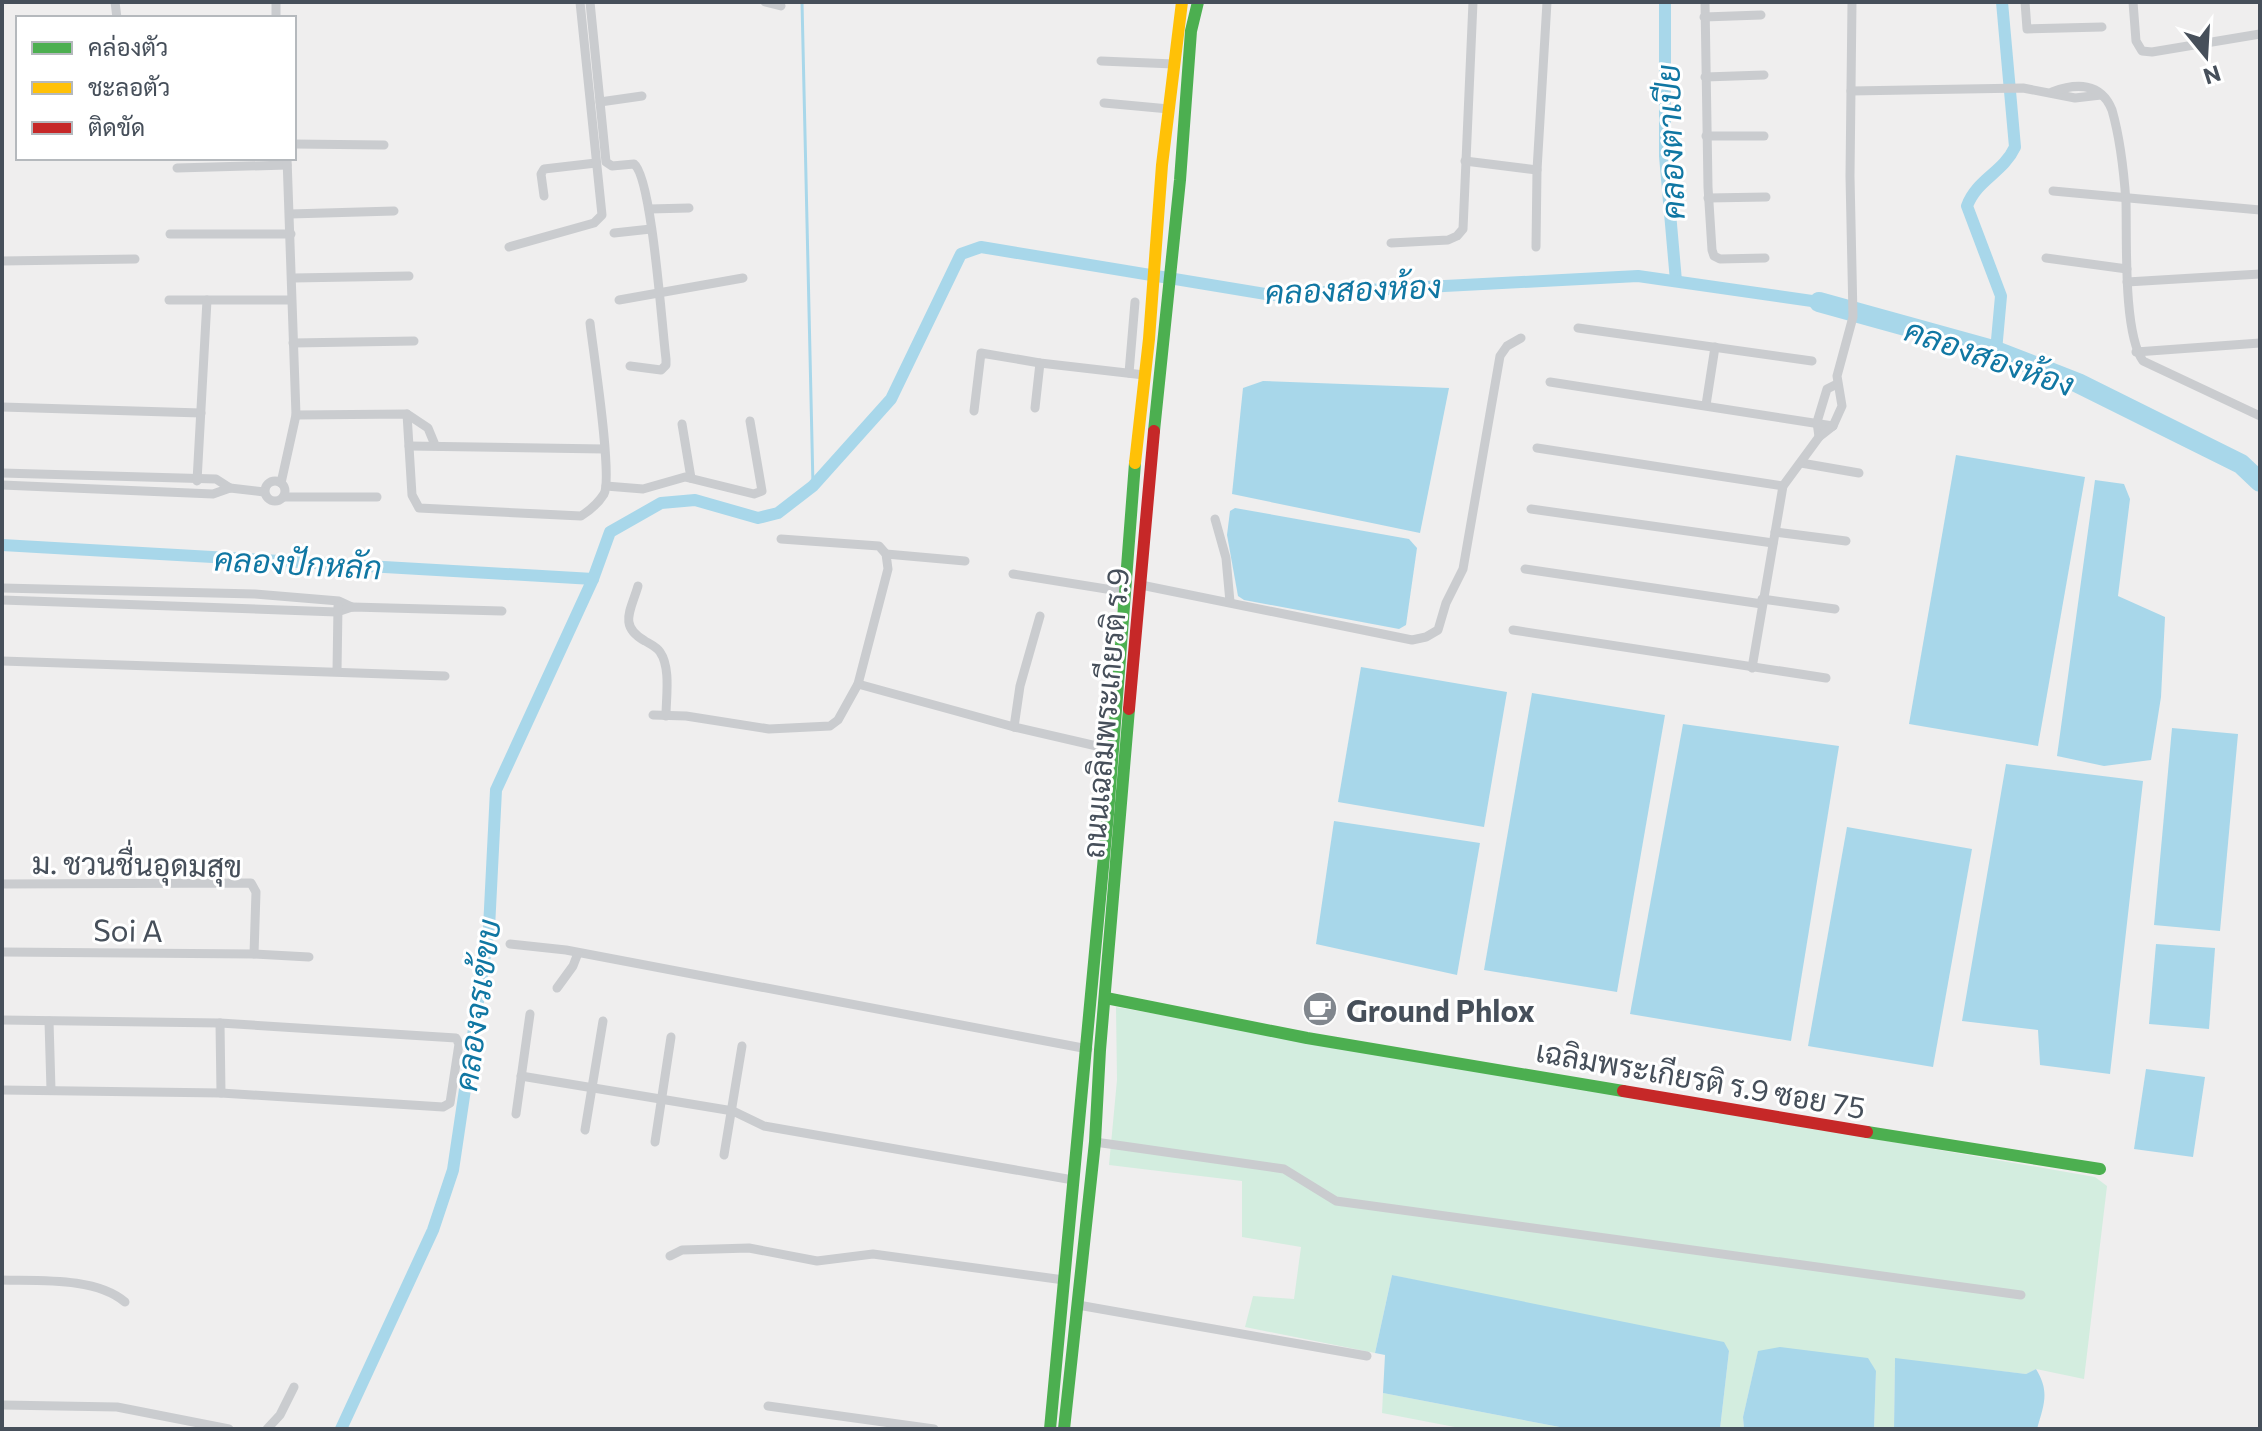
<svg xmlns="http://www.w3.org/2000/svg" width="2262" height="1431" font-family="Commissioner,Sarabun,sans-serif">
	<rect width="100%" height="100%" fill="#efeeee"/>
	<!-- green -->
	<g fill="#d3eddf">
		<path d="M 1116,1007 L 2095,1177 L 2107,1186 L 2084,1379 L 2036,1369 L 2026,1374 L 1895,1359 L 1894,1429 L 1874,1429 L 1876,1371 C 1837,1360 1799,1344 1758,1352 L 1743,1417 L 1744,1429 L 1720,1429 L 1729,1351 L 1392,1275 L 1375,1353 L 1245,1327 L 1253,1296 L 1294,1299 L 1301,1247 L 1242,1237 L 1242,1181 L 1109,1165 L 1117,1080 Z"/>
		<path d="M 1383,1393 L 1570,1429 L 1465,1429 L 1382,1413 Z"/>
	</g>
	<!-- water -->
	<g fill="#a8d7ea">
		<path d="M 1263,381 L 1449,388 L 1420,533 L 1232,494 L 1243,388 Z"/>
		<path d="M 1956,455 L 2085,477 L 2038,746 L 1909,724 Z"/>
		<path d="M 2095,480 L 2124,484 L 2130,499 L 2118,596 L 2165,617 L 2161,697 L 2151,760 L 2104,766 L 2057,756 Z"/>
		<path d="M 1235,508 L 1409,539 L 1417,548 L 1406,625 L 1399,629 L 1244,600 L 1238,596 L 1227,535 L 1230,511 Z"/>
		<path d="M 1361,667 L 1507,692 L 1484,827 L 1338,802 Z"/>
		<path d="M 1532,693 L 1665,715 L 1617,992 L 1484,970 Z"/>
		<path d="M 1683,724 L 1839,746 L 1791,1041 L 1630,1014 Z"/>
		<path d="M 2172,728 L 2238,734 L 2220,931 L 2154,925 Z"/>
		<path d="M 2006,764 L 2143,781 L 2110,1074 L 2040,1065 L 2038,1030 L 1962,1021 Z"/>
		<path d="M 1334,821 L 1480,843 L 1457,975 L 1316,944 Z"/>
		<path d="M 1847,827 L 1972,849 L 1933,1067 L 1808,1046 Z"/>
		<path d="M 2156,944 L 2215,948 L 2209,1029 L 2149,1024 Z"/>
		<path d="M 2146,1069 L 2205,1077 L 2193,1157 L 2134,1149 Z"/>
		<path d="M 1392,1275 L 1724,1342 L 1729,1351 L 1720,1429 L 1570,1429 L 1383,1393 L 1385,1355 L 1375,1353 Z"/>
		<path d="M 1780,1347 L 1868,1358 L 1876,1371 L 1874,1429 L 1744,1429 L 1743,1417 L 1758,1351 Z"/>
		<path d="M 1895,1358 L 2026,1374 L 2036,1369 C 2050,1392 2044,1404 2037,1429 L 1894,1429 Z"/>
	</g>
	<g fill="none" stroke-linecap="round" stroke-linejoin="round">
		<!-- stream -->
		<path stroke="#a8d7ea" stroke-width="3" d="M 802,2 L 813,486"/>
		<!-- canal -->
		<g stroke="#a8d7ea" stroke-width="12">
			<path d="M 1665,2 L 1665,156 L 1676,281"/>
			<path d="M 1996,351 L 2001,296 L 1967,206 C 1977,179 2003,173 2015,147 L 2002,2"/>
			<path d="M 2,545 L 593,579"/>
			<path d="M 341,1429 L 433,1230 L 453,1170 L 489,928 L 496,790 L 593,579 L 610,532 L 661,503 L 695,500 L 758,518 L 778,513 L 813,486 L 891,399 L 961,254 L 981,247 L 1272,295 L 1638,276 L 1819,302"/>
		</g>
		<!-- river -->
		<path stroke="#a8d7ea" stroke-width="20" d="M 1819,302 L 1996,351 L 2078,383 L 2241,464 L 2260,482"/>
		<!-- street -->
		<g stroke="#cacccf" stroke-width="9">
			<path d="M 115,2 L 117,18"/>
			<path d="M 276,2 L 276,18"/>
			<path d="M 590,2 L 606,162 L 612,166 L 634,164 C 652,177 662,329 666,359 L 666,365 L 661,370 L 630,366"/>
			<path d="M 765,2 L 781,6"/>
			<path d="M 1705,2 L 1708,187 L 1712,250 L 1714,256 L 1720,259 L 1765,258"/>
			<path d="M 2025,2 L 2027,29 L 2102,27"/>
			<path d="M 2133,2 L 2136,41 L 2142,51 L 2152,52 L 2260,34"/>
			<path d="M 1704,17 L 1761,15"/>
			<path d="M 1101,61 L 1174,64"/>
			<path d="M 1705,77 L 1764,75"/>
			<path d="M 1851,91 L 2023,88 L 2075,98 L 2101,95"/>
			<path d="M 2052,92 C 2076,83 2101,82 2112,110 C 2120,138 2124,173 2126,202 C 2127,239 2123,333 2143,361 L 2260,416"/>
			<path d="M 600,102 L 642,96"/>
			<path d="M 1104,103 L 1169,109"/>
			<path d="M 1706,136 L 1764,136"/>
			<path d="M 294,144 L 384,145"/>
			<path d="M 1465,161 L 1537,170"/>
			<path d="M 177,168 L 287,165"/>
			<path d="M 2053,191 L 2260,210"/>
			<path d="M 544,196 L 541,174 L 544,169 L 596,163"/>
			<path d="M 1708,198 L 1766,197"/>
			<path d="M 649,209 L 689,208"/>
			<path d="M 290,214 L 394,211"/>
			<path d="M 614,233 L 651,229"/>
			<path d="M 170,234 L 291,234"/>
			<path d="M 1391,243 L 1448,240 L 1457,236 L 1463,229 L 1473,2"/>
			<path d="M 509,247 L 594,223 L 602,215 L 580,2"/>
			<path d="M 1536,247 L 1537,170 L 1547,2"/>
			<path d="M 2046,258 L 2127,269"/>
			<path d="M 2,261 L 135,259"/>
			<path d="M 293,278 L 409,276"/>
			<path d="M 2127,282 L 2260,274"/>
			<path d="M 169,300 L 291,300"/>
			<path d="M 619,300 L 743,278"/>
			<path d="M 1578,328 L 1812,361"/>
			<path d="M 293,343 L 414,341"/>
			<path d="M 2136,352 L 2260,343"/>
			<path d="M 1129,373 L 1135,302"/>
			<path d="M 1550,382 L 1833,426"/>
			<path d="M 1706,405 L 1715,347"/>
			<path d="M 2,407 L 201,413"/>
			<path d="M 1035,408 L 1040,363"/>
			<path d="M 974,411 L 981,353 L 1040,363 L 1144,375"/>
			<path d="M 407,414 L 412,495 L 419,508 L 581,516 C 589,511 599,502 604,494 C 613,477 593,350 590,323"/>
			<path d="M 296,415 L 407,414 L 428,428 L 435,445"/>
			<path d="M 682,424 L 691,478"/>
			<path d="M 1819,437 L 1817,422 L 1827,389 L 1837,384"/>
			<path d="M 409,446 L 604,449"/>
			<path d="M 1537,448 L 1783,486"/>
			<path d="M 1801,463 L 1859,473"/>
			<path d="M 2,473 L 216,479 L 230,488"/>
			<circle cx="275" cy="491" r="10"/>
			<path d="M 197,481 L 207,300"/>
			<path d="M 281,483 L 296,415 L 287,158"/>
			<path d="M 2,485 L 213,494 L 230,488 L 264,492"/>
			<path d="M 606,486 L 643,489 L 685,477 L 754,494 L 762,491 L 750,421"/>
			<path d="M 284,497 L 377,497"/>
			<path d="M 1531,509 L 1773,543"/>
			<path d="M 1215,519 L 1226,558 L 1230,602"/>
			<path d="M 1775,532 L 1846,541"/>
			<path d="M 886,554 L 965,561"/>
			<path d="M 1525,569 L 1762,604"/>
			<path d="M 1013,574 L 1125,592"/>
			<path d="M 1141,585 L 1412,640 L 1426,637 L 1438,630 L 1446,603 L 1463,569 L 1500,356 L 1507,346 L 1521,338"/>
			<path d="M 638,586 C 631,610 618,626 645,641 C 650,644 657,647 660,652 C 671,668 666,697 666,716"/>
			<path d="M 2,588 L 255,594 L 339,601 L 352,607"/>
			<path d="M 1762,599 L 1835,609"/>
			<path d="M 2,600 L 337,612 L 352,607 L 502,611"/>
			<path d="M 1513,630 L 1826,678"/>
			<path d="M 2,661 L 445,676"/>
			<path d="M 1752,668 L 1783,486 L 1819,437 L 1833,426 L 1842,406 L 1837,376 L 1853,317 L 1850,176 L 1852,2"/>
			<path d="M 337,671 L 338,606"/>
			<path d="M 858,684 L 1014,727 L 1114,750"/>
			<path d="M 653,715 L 686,716 L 769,729 L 830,726 L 838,720 L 858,684 L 888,569 L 886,554 L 879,546 L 781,539"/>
			<path d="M 1014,727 L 1020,686 L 1040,616"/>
			<path d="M 2,884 L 251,883 L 256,892 L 254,954"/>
			<path d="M 510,944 L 566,950 L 1088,1049"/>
			<path d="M 2,952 L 254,954 L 309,957"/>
			<path d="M 557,988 L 573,966 L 578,953"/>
			<path d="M 2,1020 L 220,1023 L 456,1038 L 459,1044 L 450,1103 L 443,1107 L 221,1093 L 2,1090"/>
			<path d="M 49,1021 L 51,1090"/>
			<path d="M 220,1023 L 221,1093"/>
			<path d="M 521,1076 L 733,1111 L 764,1126 L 1073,1180"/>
			<path d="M 516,1114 L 530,1014"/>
			<path d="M 585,1130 L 603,1021"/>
			<path d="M 655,1142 L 671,1037"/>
			<path d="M 1095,1142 L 1284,1169 L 1336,1201 L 2021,1295"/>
			<path d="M 724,1155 L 742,1046"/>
			<path d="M 670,1256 L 682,1250 L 749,1248 L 817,1261 L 873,1254 L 1064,1280"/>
			<path d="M 2,1280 C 39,1281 96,1277 125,1302"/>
			<path d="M 1078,1305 L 1367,1356"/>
			<path d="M 2,1405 L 117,1407 L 229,1429"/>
			<path d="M 768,1406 L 934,1429"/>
			<path d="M 267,1429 L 280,1415 L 294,1387"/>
		</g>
		<!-- fast -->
		<g stroke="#4caf50" stroke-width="12">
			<path d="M 1154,431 L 1180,180 L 1191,31 L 1198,2"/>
			<path d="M 1106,998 L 1307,1038 L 1623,1091"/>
			<path d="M 1867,1132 L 2100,1169"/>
			<path d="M 1050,1429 L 1108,814 L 1135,463"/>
			<path d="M 1064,1429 L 1095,1142 L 1100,1050 L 1129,709"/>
		</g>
		<!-- slow -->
		<path stroke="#ffc107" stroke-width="12" d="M 1135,463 L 1149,339 L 1162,165 L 1182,2"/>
		<!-- jam -->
		<g stroke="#c62828" stroke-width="12">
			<path d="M 1129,709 L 1154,431"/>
			<path d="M 1623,1091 L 1867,1132"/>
		</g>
	</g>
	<!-- icons -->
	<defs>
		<g id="cafe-disc" transform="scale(1.8)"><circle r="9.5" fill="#81878e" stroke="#fff"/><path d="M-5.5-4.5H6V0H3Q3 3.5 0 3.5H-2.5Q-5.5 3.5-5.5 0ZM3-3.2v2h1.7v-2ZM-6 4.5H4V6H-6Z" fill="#fff"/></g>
	</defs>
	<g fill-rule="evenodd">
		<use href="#cafe-disc" x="1320" y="1009"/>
	</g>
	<g text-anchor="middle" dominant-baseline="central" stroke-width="6" stroke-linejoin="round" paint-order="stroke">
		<!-- street labels -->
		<g font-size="30" fill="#464f5a" stroke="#fff">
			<text transform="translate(1104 713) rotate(-85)">ถนนเฉลิมพระเกียรติ ร.9</text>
			<text transform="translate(137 863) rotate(1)">ม. ชวนชื่นอุดมสุข</text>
			<text transform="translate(128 929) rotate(1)">Soi A</text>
			<text transform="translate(1701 1078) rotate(10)">เฉลิมพระเกียรติ ร.9 ซอย 75</text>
		</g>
		<!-- poi labels -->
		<g font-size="30" font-weight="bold" fill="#464f5a" stroke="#fff" text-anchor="start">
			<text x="1346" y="1009">Ground Phlox</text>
		</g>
		<!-- water labels -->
		<g font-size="32" font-style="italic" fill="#1077a3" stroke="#fff">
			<text transform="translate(1669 142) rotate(-92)">คลองตาเปีย</text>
			<text transform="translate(1353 288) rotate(-2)">คลองสองห้อง</text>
			<text transform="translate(1990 356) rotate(19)">คลองสองห้อง</text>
			<text transform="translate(298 562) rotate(3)">คลองปักหลัก</text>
			<text transform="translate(476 1005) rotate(-82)">คลองจรเข้ขบ</text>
		</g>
	</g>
	<!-- border -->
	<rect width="2262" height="1431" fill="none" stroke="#464f5a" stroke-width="8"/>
	<!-- legend -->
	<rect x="16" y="16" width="280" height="144" fill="#ffffff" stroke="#b5b9bd" stroke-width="2"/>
	<rect x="32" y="42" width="40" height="12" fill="#4caf50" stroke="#b5b9bd" stroke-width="2"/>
	<text x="88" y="56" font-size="24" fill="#464f5a">คล่องตัว</text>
	<rect x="32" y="82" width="40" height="12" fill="#ffc107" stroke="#b5b9bd" stroke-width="2"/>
	<text x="88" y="96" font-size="24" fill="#464f5a">ชะลอตัว</text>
	<rect x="32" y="122" width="40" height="12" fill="#c62828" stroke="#b5b9bd" stroke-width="2"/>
	<text x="88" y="136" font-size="24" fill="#464f5a">ติดขัด</text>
	<!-- north arrow -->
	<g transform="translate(2206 56) rotate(162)" stroke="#ffffff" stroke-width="6" paint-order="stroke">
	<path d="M0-6L14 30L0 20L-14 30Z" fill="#464f5a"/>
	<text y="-12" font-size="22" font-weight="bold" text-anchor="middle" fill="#464f5a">N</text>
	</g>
</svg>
